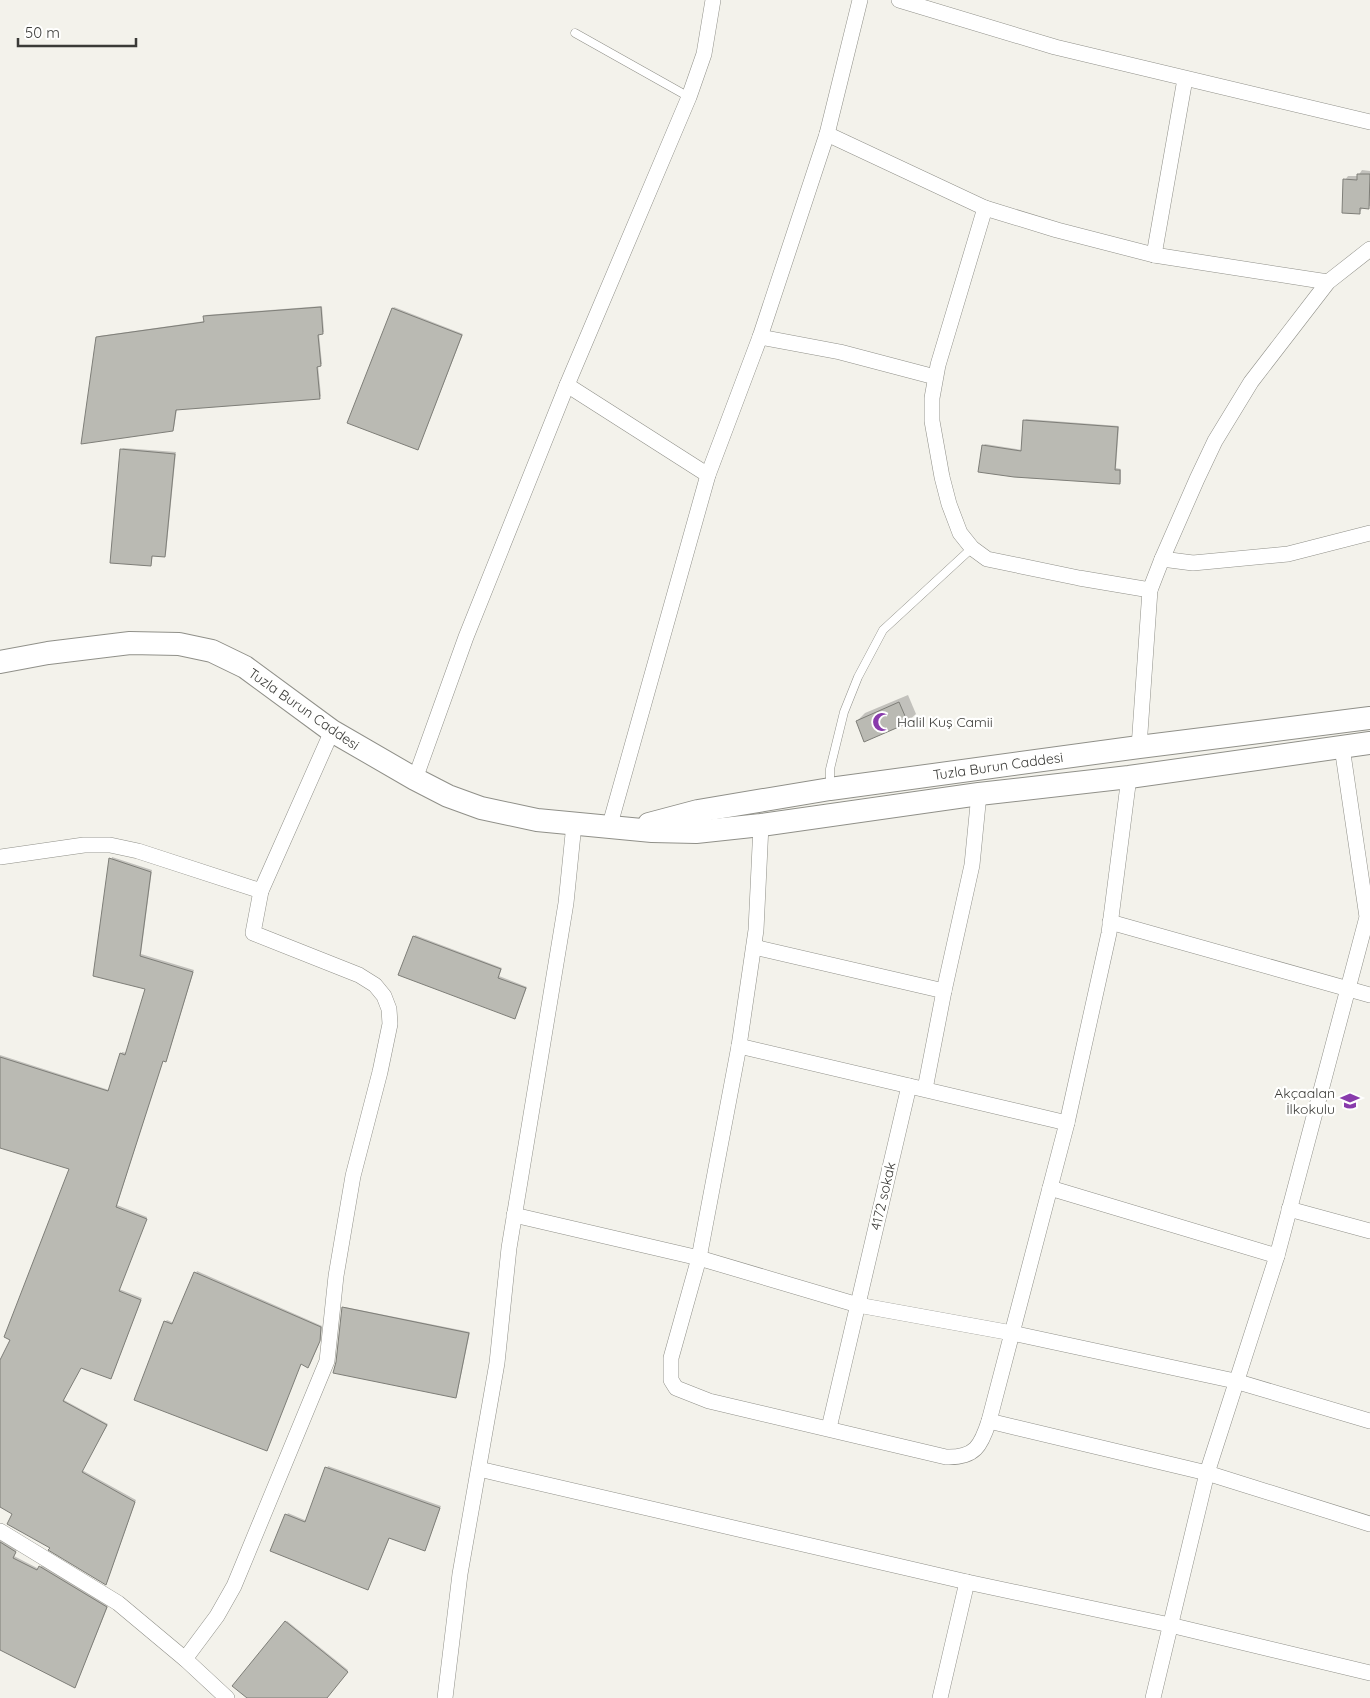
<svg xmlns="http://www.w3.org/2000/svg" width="1370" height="1698" font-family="Quicksand,sans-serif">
	<rect width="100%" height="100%" fill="#f3f2eb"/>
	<!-- shadow -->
	<g fill="#0003">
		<path d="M 1362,170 L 1370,171 L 1370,206 L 1363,207 L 1360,212 L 1345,180 L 1348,176 L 1358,176 Z"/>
		<path d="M 322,306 L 324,332 L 319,334 L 322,364 L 318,365 L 321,396 L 319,398 L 177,409 L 174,428 L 173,430 L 97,338 L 99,336 L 205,321 L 205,316 L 206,315 Z"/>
		<path d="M 394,307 L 463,334 L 419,447 L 393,308 Z"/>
		<path d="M 1026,419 L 1119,426 L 1116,468 L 1121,469 L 1121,482 L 1119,483 L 984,445 L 985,444 L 1022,450 L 1024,421 Z"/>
		<path d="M 123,448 L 176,452 L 166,554 L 165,556 L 153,554 L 151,565 L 122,449 Z"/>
		<path d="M 908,695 L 916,714 L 907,722 L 857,721 L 865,713 Z"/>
		<path d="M 112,857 L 152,870 L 141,954 L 194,970 L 167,1059 L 163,1060 L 117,1205 L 147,1217 L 119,1289 L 142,1298 L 112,1376 L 81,1366 L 64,1400 L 108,1424 L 82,1470 L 136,1500 L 107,1582 L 51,1547 L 14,1513 L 0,1506 L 0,1363 L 12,1339 L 70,1168 L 0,1146 L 0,1055 L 109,1090 L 121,1054 L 122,1052 L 127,1053 L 147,988 L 94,975 Z"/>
		<path d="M 415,935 L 502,968 L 499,976 L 527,987 L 516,1016 L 414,937 Z"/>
		<path d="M 197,1271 L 322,1326 L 321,1339 L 310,1365 L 308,1366 L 301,1363 L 267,1449 L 165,1322 L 167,1320 L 174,1323 Z"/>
		<path d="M 345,1307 L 470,1332 L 457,1395 L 455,1396 L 343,1308 Z"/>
		<path d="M 328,1466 L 441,1506 L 426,1548 L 390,1537 L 368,1589 L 272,1550 L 288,1513 L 307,1521 Z"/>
		<path d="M 0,1540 L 17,1550 L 14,1556 L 39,1569 L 42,1565 L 108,1606 L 76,1685 L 0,1648 Z"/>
		<path d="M 287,1621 L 348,1670 L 326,1698 L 249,1698 L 234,1686 Z"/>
	</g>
	<!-- building -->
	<g fill="#babab3" stroke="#7e7e78">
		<path d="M 1357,174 L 1370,174 L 1369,209 L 1360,208 L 1360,214 L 1342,213 L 1343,179 L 1357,180 Z"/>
		<path d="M 321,307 L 323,334 L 318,335 L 321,366 L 317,367 L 320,399 L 176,410 L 173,431 L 81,444 L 96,337 L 204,322 L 203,316 Z"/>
		<path d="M 392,308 L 462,335 L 418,450 L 347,423 Z"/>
		<path d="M 1023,420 L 1118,427 L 1115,470 L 1120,470 L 1120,484 L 1014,477 L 978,472 L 982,445 L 1021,451 Z"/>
		<path d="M 120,449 L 175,454 L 165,557 L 152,556 L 151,566 L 110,563 Z"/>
		<path d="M 899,702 L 908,723 L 864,742 L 856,721 Z"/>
		<path d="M 109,858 L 151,872 L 140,956 L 193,972 L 166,1062 L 163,1061 L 116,1207 L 147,1219 L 119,1291 L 141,1300 L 111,1379 L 81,1368 L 63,1401 L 107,1425 L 82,1472 L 135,1502 L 106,1585 L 48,1550 L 50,1548 L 7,1524 L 12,1514 L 0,1507 L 0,1360 L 10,1340 L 4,1337 L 69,1169 L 0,1148 L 0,1057 L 108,1091 L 120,1053 L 125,1055 L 145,989 L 93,976 Z"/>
		<path d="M 413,936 L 501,969 L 498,978 L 526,988 L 515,1019 L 398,975 Z"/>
		<path d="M 194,1272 L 321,1327 L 320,1341 L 308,1368 L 301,1364 L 267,1451 L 134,1400 L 164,1321 L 172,1324 Z"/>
		<path d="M 342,1307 L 469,1333 L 456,1398 L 333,1373 L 336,1362 Z"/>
		<path d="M 325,1467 L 440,1508 L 425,1551 L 389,1538 L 368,1590 L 270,1551 L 285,1514 L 305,1522 Z"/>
		<path d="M 0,1542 L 16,1552 L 13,1558 L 37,1570 L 39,1566 L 107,1607 L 75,1688 L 0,1650 Z"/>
		<path d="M 285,1621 L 348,1672 L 327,1698 L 247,1698 L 232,1686 Z"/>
	</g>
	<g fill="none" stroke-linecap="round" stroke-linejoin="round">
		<!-- service casing -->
		<g stroke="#909089" stroke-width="9">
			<g id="service">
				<path d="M 575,33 L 689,97"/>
				<path d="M 830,787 L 830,769 L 844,712 L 858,677 L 883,630 L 972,548"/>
			</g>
		</g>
		<!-- minor casing -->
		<g stroke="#909089" stroke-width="16">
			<g id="minor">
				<path d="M 899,0 L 1055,47 L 1370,122"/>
				<path d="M 827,134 L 985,208 L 1057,230 L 1154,255 L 1328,282"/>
				<path d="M 985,208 L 938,365 L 932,398 L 932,421 L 942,477 L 949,504 L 960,533 L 972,548 L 987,559 L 1079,578 L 1150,590"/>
				<path d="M 1154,255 L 1185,79"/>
				<path d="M 760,337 L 840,352 L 935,377"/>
				<path d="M 567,385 L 708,475"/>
				<path d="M 1162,559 L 1193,563 L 1288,554 L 1370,533"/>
				<path d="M 1139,747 L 1150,590 L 1162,559 L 1197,479 L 1215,441 L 1251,382 L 1328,282 L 1370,249"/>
				<path d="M 415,779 L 466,637 L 567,385 L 689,97 L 704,54 L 713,0"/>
				<path d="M 761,825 L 756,930 L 739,1046 L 699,1258 L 671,1358 L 671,1380 L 676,1388 L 709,1401 L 946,1457 C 975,1458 981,1446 989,1421 L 1067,1123 L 1109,933 L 1129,777"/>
				<path d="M 609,828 L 708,475 L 760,337 L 827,134 L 860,0"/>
				<path d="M 0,857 L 84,845 L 110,845 L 138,851 L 261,891"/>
				<path d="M 1110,922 L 1370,995"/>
				<path d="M 754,947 L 944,991"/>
				<path d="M 739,1046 L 1067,1123"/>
				<path d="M 925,1089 L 944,991 L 972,865 L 979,794"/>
				<path d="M 1050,1188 L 1277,1256"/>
				<path d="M 1289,1209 L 1370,1231"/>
				<path d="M 514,1215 L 699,1258 L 858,1305 L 1012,1333 L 1235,1381 L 1370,1421"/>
				<path d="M 989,1421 L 1207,1473 L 1370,1524"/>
				<path d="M 829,1428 L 909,1086"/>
				<path d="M 479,1469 L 967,1582 L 1170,1625 L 1370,1673"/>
				<path d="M 0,1531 L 118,1603 L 185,1659 L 227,1698"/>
				<path d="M 185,1659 L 217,1616 L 234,1586 L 327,1361 L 336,1276 L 353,1176 L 380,1072 L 390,1024 L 389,1009 L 384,996 L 375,985 L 359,975 L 253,933 L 261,891 L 332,731"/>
				<path d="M 445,1698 L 460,1574 L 497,1363 L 509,1248 L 566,903 L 574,824"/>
				<path d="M 940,1698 L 967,1582"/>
				<path d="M 1153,1698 L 1207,1473 L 1277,1256 L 1367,917 L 1342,747"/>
			</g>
		</g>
		<!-- secondary casing -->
		<g stroke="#909089" stroke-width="24">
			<g id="secondary">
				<path d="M 0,662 L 48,653 L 130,643 L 179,644 L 212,651 L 245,667 L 332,731 L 415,779 L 448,796 L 481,808 L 537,820 L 652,831 L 696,832 L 761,825 L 979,794 L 1129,777 L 1370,743"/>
				<path d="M 649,824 L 698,811 L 830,789 L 1139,747 L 1370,718"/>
			</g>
		</g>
		<!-- service -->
		<use href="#service" stroke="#fff" stroke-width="8"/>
		<!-- minor -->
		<use href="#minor" stroke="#fff" stroke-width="15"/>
		<!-- secondary -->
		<use href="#secondary" stroke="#fff" stroke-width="22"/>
	</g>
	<!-- icons -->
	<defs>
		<g id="mosque-bare" transform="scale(1.5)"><path d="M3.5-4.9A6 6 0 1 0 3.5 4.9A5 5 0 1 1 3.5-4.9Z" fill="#893bac" stroke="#fffffe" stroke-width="2.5" paint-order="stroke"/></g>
		<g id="school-bare" transform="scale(1.5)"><path d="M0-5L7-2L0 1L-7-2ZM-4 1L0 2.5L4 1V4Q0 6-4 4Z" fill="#893bac" stroke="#fffffe" stroke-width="2.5" paint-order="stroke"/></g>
	</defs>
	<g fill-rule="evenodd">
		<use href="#mosque-bare" x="882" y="722"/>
		<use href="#school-bare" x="1350" y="1101"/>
	</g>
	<g text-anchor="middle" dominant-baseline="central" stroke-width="4.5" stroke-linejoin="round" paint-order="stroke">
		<!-- street labels -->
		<g font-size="14" fill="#3a3a37" stroke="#fffffe">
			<text transform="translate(304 709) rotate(35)">Tuzla Burun Caddesi</text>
			<text transform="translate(998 766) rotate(-8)">Tuzla Burun Caddesi</text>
			<text transform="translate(883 1196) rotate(-77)">4172 sokak</text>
		</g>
		<!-- poi labels -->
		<g font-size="14" fill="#3a3a37" stroke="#fffffe" text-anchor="start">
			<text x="897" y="722">Halil Kuş Camii</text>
			<text x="1335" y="1093" text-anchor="end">Akçaalan<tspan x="1335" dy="16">İlkokulu</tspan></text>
		</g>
	</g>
	<!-- scale -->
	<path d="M18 38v8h118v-8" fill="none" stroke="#3a3a37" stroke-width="2.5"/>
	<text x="25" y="38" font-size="15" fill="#3a3a37" stroke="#fffffe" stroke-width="4" paint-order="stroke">50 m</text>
</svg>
